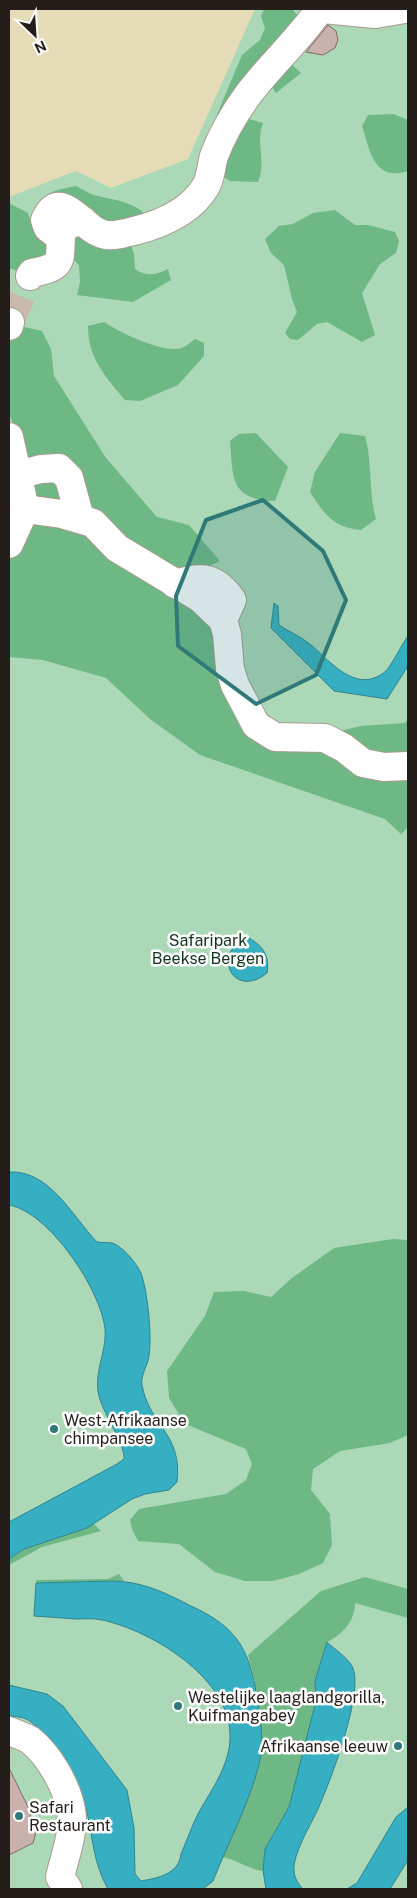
<svg xmlns="http://www.w3.org/2000/svg" width="417" height="1898" font-family="'Public Sans',sans-serif">
	<rect width="100%" height="100%" fill="#f3e1d3"/>
	<!-- green -->
	<rect fill="#abd8b7" x="9" y="9" width="399" height="1880"/>
	<!-- forest -->
	<g fill="#6db884">
		<path d="M 264,9 L 292,9 L 300,18 L 222,120 L 216,117 L 242,55 L 260,40 L 265,28 L 261,16 Z"/>
		<path d="M 290,63 L 301,73 L 276,93 L 270,84 Z"/>
		<path d="M 393,114 L 408,120 L 408,171 C 374,182 370,151 362,126 L 368,115 Z"/>
		<path d="M 242,117 L 263,123 C 255,143 267,161 258,182 L 230,181 L 221,175 Z"/>
		<path d="M 76,186 C 82,189 91,195 98,196 C 115,200 129,201 143,212 L 140,219 L 119,226 L 43,201 C 50,189 63,189 76,186 Z"/>
		<path d="M 9,203 L 28,213 L 31,224 L 56,251 L 23,273 L 9,268 Z"/>
		<path d="M 335,210 L 355,225 L 368,225 L 395,232 L 399,241 L 396,253 L 380,264 L 362,293 L 375,335 L 362,342 L 327,322 L 317,324 L 298,340 L 290,339 L 285,333 L 297,312 L 292,299 L 284,265 L 271,253 L 265,239 L 279,226 L 293,224 L 313,213 Z"/>
		<path d="M 69,229 L 129,240 L 134,254 L 135,269 C 147,277 156,275 168,269 L 171,280 L 133,302 L 77,295 L 80,282 L 79,265 L 69,255 Z"/>
		<path d="M 104,322 C 119,332 163,354 182,348 C 186,346 191,342 195,339 L 204,343 L 204,356 L 178,385 L 140,401 L 125,400 C 105,376 88,358 88,326 Z"/>
		<path d="M 16,325 L 42,331 L 51,349 L 54,376 L 106,458 L 157,517 L 189,525 L 220,561 L 199,571 L 182,574 L 126,543 L 83,502 L 27,458 L 9,414 L 9,341 Z"/>
		<path d="M 256,433 L 288,467 L 275,501 C 230,500 233,478 230,441 L 239,434 Z"/>
		<path d="M 340,433 L 365,436 C 373,465 368,491 376,519 L 361,530 C 333,527 325,515 310,492 L 315,472 Z"/>
		<path d="M 51,472 L 71,501 L 42,507 L 26,480 Z"/>
		<path d="M 73,520 L 216,627 L 230,690 L 304,745 L 408,777 L 408,827 L 401,834 L 385,819 L 200,755 L 150,719 L 106,678 L 43,660 L 9,657 L 9,556 L 23,523 Z"/>
		<path d="M 408,719 L 408,758 L 388,760 L 331,733 L 361,726 L 405,723 Z"/>
		<path d="M 393,1239 L 408,1240 L 408,1435 L 390,1443 L 340,1451 L 313,1469 L 311,1490 L 330,1514 L 332,1545 L 323,1563 L 299,1574 L 273,1581 L 245,1581 L 215,1572 L 179,1544 L 138,1541 L 132,1529 L 130,1520 L 139,1509 L 226,1494 L 246,1480 L 252,1464 L 246,1449 L 185,1424 L 169,1398 L 167,1371 L 205,1316 L 214,1292 L 244,1291 L 271,1297 L 292,1278 L 334,1248 Z"/>
		<path d="M 94,1524 L 101,1531 L 42,1547 L 9,1565 L 9,1559 L 24,1549 Z"/>
		<path d="M 119,1574 L 124,1581 L 36,1583 L 36,1580 L 108,1579 Z"/>
		<path d="M 365,1577 L 408,1589 L 408,1618 L 355,1603 C 355,1621 343,1634 327,1642 L 315,1681 L 317,1701 L 289,1807 L 265,1849 L 263,1871 C 247,1869 238,1860 222,1857 L 230,1838 L 255,1682 L 248,1655 L 321,1591 Z"/>
	</g>
	<!-- sand -->
	<path fill="#e5dbb6" d="M 9,9 L 255,9 L 188,159 L 111,188 L 76,171 L 9,197 Z"/>
	<!-- water -->
	<g fill="#36afc2" stroke="#31838f">
		<path d="M 274,603 L 278,606 L 279,625 C 289,632 302,637 311,645 C 332,663 357,695 386,671 C 391,666 402,644 408,636 L 408,666 L 387,699 L 334,691 L 271,628 Z"/>
		<path d="M 249,938 C 263,946 270,956 267,973 C 238,997 213,964 240,939 Z"/>
		<path d="M 9,1172 C 50,1170 72,1216 97,1242 C 102,1243 108,1242 112,1243 C 123,1246 139,1266 142,1276 C 148,1296 152,1336 149,1356 C 148,1365 140,1376 142,1385 C 149,1425 183,1434 177,1482 L 169,1490 L 145,1494 L 132,1499 L 87,1528 L 24,1549 L 9,1559 L 9,1522 L 117,1464 L 124,1459 C 126,1447 103,1413 99,1396 C 93,1373 107,1352 105,1329 C 101,1290 49,1212 9,1205 Z"/>
		<path d="M 114,1581 C 143,1582 164,1592 189,1605 C 240,1628 250,1651 258,1704 C 261,1723 264,1745 259,1764 C 249,1804 228,1843 213,1881 L 203,1889 L 108,1889 C 93,1863 93,1837 86,1808 C 81,1786 46,1726 24,1718 C 19,1717 13,1716 9,1716 L 9,1685 L 47,1694 L 63,1706 L 127,1790 L 134,1828 L 135,1874 L 141,1881 C 158,1878 179,1874 181,1854 C 187,1840 192,1825 199,1812 C 212,1789 229,1766 230,1739 C 233,1680 153,1631 102,1620 C 94,1618 84,1619 76,1619 C 62,1618 48,1617 34,1616 L 36,1583 Z"/>
		<path d="M 327,1642 C 334,1649 347,1657 352,1666 C 365,1689 332,1776 321,1802 C 313,1822 298,1843 294,1865 C 293,1875 297,1883 303,1889 L 266,1889 L 263,1871 L 265,1849 L 289,1807 L 316,1701 L 315,1681 Z"/>
		<path d="M 408,1807 L 408,1860 L 390,1889 L 347,1889 L 357,1883 L 396,1817 Z"/>
	</g>
	<!-- building -->
	<g fill="#c9b2ad" stroke="#7f6a66">
		<path d="M 328,25 L 336,31 L 338,40 L 335,48 L 323,55 L 306,52 Z"/>
		<path d="M 9,1768 L 31,1813 L 29,1819 L 36,1832 L 33,1843 L 9,1855 Z"/>
	</g>
	<g fill="none" stroke-linecap="round" stroke-linejoin="round">
		<!-- minor-tunnel -->
		<path stroke="#cabaae" stroke-width="28" stroke-dasharray="28 14" stroke-linecap="butt" d="M 10,322 L 30,276"/>
		<!-- minor casing -->
		<g stroke="#ab9a8e" stroke-width="30">
			<g id="minor">
				<path d="M 323,9 L 375,14 L 405,9"/>
				<path d="M 61,238 L 48,228 L 45,220 C 56,196 68,210 83,221"/>
				<path d="M 30,276 L 32,273 C 66,266 59,261 61,232 L 69,224 L 83,221 C 101,239 110,237 134,231 C 162,224 191,212 206,186 C 211,177 211,166 214,156 C 222,135 234,114 247,96 C 269,66 298,41 320,9"/>
				<path d="M 9,326 L 10,322"/>
				<path d="M 9,437 L 25,509 L 9,544"/>
				<path d="M 9,477 L 41,469 L 59,468 L 69,478 L 80,518"/>
				<path d="M 25,509 L 62,514 L 93,523 L 117,548 L 200,598 L 223,620 L 227,634 L 230,669 L 235,685 L 256,725 L 275,737 L 325,738 L 344,748 L 363,763 L 384,767 L 408,766"/>
				<path d="M 175,584 C 202,576 215,576 232,600 L 223,620"/>
				<path d="M 9,1731 C 15,1734 24,1736 30,1740 C 49,1755 66,1785 71,1809 C 75,1830 65,1856 60,1877 L 68,1889"/>
			</g>
		</g>
		<!-- minor -->
		<use href="#minor" stroke="#fff" stroke-width="28"/>
	</g>
	<!-- marked area -->
	<path fill="#2f7978" fill-opacity="0.2" stroke="#2f7978" stroke-width="4" stroke-linejoin="round" d="M 263,500 L 323,551 L 346,600 L 316,675 L 256,704 L 178,646 L 176,596 L 206,520 Z"/>
	<!-- markers -->
	<g fill="#2f7978" stroke="#fff" stroke-width="2">
		<circle cx="54" cy="1429" r="5"/>
		<circle cx="178" cy="1706" r="5"/>
		<circle cx="398" cy="1746" r="5"/>
		<circle cx="19" cy="1816" r="5"/>
	</g>
	<g text-anchor="middle" dominant-baseline="central" stroke-width="5" stroke-linejoin="round" paint-order="stroke">
		<!-- park labels -->
		<g font-size="16" fill="#11321d" stroke="#fff">
			<text x="208" y="940">Safaripark<tspan x="208" dy="18">Beekse Bergen</tspan></text>
		</g>
		<!-- poi labels -->
		<g font-size="16" fill="#241d19" stroke="#fff" text-anchor="start">
			<text x="64" y="1420">West-Afrikaanse<tspan x="64" dy="18">chimpansee</tspan></text>
			<text x="188" y="1697">Westelijke laaglandgorilla,<tspan x="188" dy="18">Kuifmangabey</tspan></text>
			<text x="388" y="1746" text-anchor="end">Afrikaanse leeuw</text>
			<text x="29" y="1807">Safari<tspan x="29" dy="18">Restaurant</tspan></text>
		</g>
	</g>
	<!-- border -->
	<rect width="417" height="1898" fill="none" stroke="#241d19" stroke-width="20"/>
	<!-- north arrow -->
	<g transform="translate(35 35) rotate(155)" stroke="#ffffff" stroke-width="4" paint-order="stroke">
	<path d="M0-4L9 19L0 12L-9 19Z" fill="#241d19"/>
	<text y="-8" font-size="14" font-weight="bold" text-anchor="middle" fill="#241d19">N</text>
	</g>
</svg>
